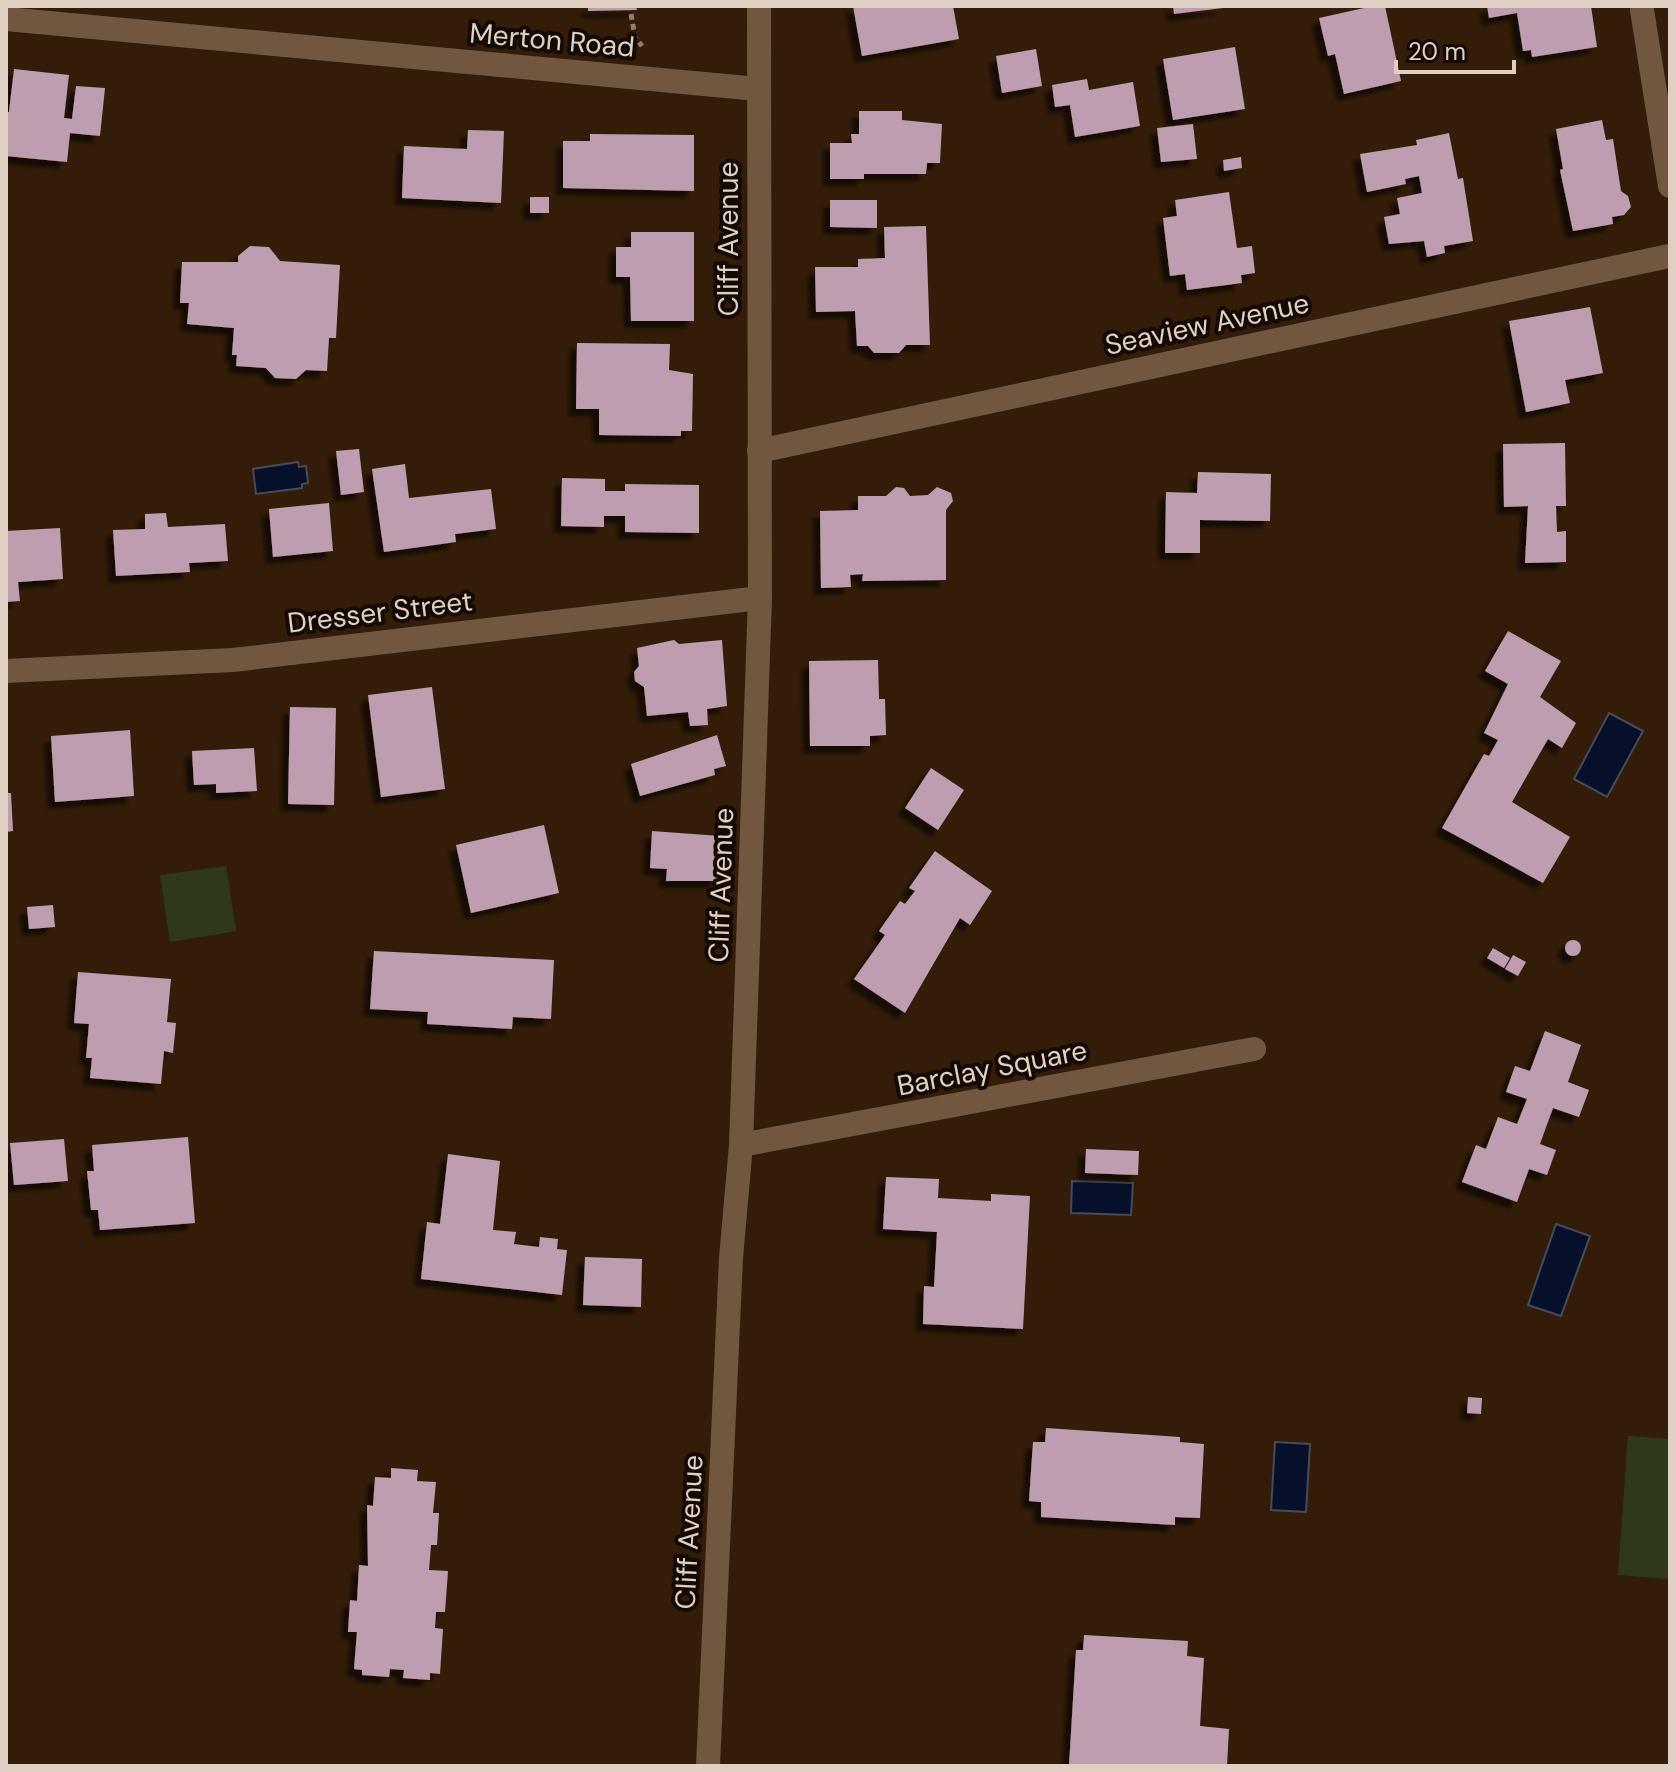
<svg xmlns="http://www.w3.org/2000/svg" width="1676" height="1772" font-family="'DM Sans',sans-serif">
	<defs>
		<filter id="shadow"><feDropShadow dx="-7" dy="7" stdDeviation="2" flood-color="#0009"/></filter>
	</defs>
	<rect width="100%" height="100%" fill="#341d08"/>
	<!-- green -->
	<g fill="#30381c">
		<path d="M 226,866 L 236,931 L 170,942 L 160,875 Z"/>
		<path d="M 1628,1436 L 1670,1439 L 1670,1579 L 1618,1575 Z"/>
	</g>
	<!-- water -->
	<g fill="#06102a" stroke="#474a58" stroke-width="2">
		<path d="M 298,462 L 299,467 L 306,466 L 308,483 L 302,484 L 302,488 L 256,494 L 253,469 Z"/>
		<path d="M 1609,713 L 1643,731 L 1607,797 L 1574,779 Z"/>
		<path d="M 1072,1181 L 1133,1183 L 1131,1215 L 1071,1213 Z"/>
		<path d="M 1556,1224 L 1590,1236 L 1561,1316 L 1528,1305 Z"/>
		<path d="M 1275,1442 L 1310,1444 L 1306,1512 L 1271,1510 Z"/>
	</g>
	<!-- building -->
	<g fill="#be9db1" filter="url(#shadow)">
		<path d="M 588,6 L 636,6 L 637,10 L 588,11 Z"/>
		<path d="M 853,6 L 953,6 L 959,39 L 862,56 Z"/>
		<path d="M 1173,6 L 1223,6 L 1223,8 L 1174,14 Z"/>
		<path d="M 1373,6 L 1385,6 L 1401,81 L 1344,94 L 1335,54 L 1328,56 L 1319,18 Z"/>
		<path d="M 1487,6 L 1591,6 L 1597,47 L 1532,57 L 1531,50 L 1523,51 L 1517,13 L 1489,18 Z"/>
		<path d="M 1235,47 L 1245,109 L 1173,120 L 1163,59 Z"/>
		<path d="M 1036,49 L 1042,86 L 1002,93 L 996,56 Z"/>
		<path d="M 14,69 L 69,75 L 64,118 L 72,119 L 76,86 L 105,88 L 100,136 L 70,133 L 67,162 L 6,156 L 6,112 L 9,112 Z"/>
		<path d="M 1087,79 L 1089,90 L 1133,82 L 1140,126 L 1075,137 L 1070,105 L 1055,107 L 1052,85 Z"/>
		<path d="M 859,111 L 902,111 L 902,120 L 942,124 L 940,163 L 927,163 L 926,174 L 864,174 L 864,179 L 830,179 L 830,143 L 852,143 L 851,134 L 859,134 Z"/>
		<path d="M 1602,120 L 1606,140 L 1613,139 L 1621,191 L 1628,196 L 1631,207 L 1624,215 L 1612,217 L 1613,224 L 1573,231 L 1560,170 L 1563,169 L 1556,129 Z"/>
		<path d="M 1193,124 L 1197,159 L 1161,162 L 1157,128 Z"/>
		<path d="M 468,130 L 504,131 L 501,203 L 402,198 L 404,146 L 467,149 Z"/>
		<path d="M 1449,133 L 1458,179 L 1463,178 L 1473,241 L 1444,246 L 1445,253 L 1427,257 L 1424,241 L 1389,244 L 1384,217 L 1400,214 L 1397,198 L 1422,193 L 1419,176 L 1405,179 L 1406,184 L 1367,192 L 1360,154 L 1417,145 L 1416,140 Z"/>
		<path d="M 590,134 L 694,135 L 694,191 L 563,188 L 563,141 L 590,141 Z"/>
		<path d="M 1241,157 L 1242,168 L 1224,171 L 1223,160 Z"/>
		<path d="M 1229,192 L 1237,248 L 1252,246 L 1255,273 L 1241,275 L 1242,283 L 1187,290 L 1185,274 L 1170,276 L 1163,218 L 1177,216 L 1175,200 Z"/>
		<rect x="530" y="197" width="19" height="16"/>
		<path d="M 830,200 L 877,200 L 877,228 L 830,227 Z"/>
		<path d="M 926,226 L 930,345 L 906,345 L 899,353 L 874,353 L 868,346 L 857,346 L 855,311 L 816,312 L 815,267 L 858,267 L 858,259 L 885,258 L 884,227 Z"/>
		<path d="M 631,232 L 694,232 L 694,321 L 631,321 L 630,277 L 616,277 L 616,247 L 631,247 Z"/>
		<path d="M 250,246 L 269,247 L 280,261 L 340,265 L 336,338 L 329,338 L 327,371 L 306,370 L 296,379 L 275,378 L 266,368 L 236,366 L 237,355 L 232,355 L 234,328 L 187,324 L 189,303 L 180,303 L 182,262 L 238,262 L 238,256 Z"/>
		<path d="M 1590,307 L 1603,373 L 1565,380 L 1570,403 L 1526,412 L 1509,321 Z"/>
		<path d="M 577,343 L 670,344 L 669,370 L 693,374 L 692,431 L 681,431 L 681,436 L 599,435 L 599,409 L 576,409 Z"/>
		<path d="M 1565,443 L 1566,506 L 1556,506 L 1557,532 L 1566,531 L 1566,562 L 1525,563 L 1528,506 L 1504,507 L 1503,444 Z"/>
		<path d="M 359,449 L 364,492 L 341,495 L 336,451 Z"/>
		<path d="M 405,464 L 409,498 L 491,489 L 496,529 L 455,534 L 456,542 L 384,552 L 372,469 Z"/>
		<path d="M 1198,472 L 1271,474 L 1270,521 L 1200,520 L 1200,553 L 1165,553 L 1166,492 L 1197,493 Z"/>
		<path d="M 562,478 L 605,479 L 605,491 L 625,491 L 625,484 L 699,485 L 699,533 L 625,532 L 625,516 L 604,516 L 604,527 L 561,526 Z"/>
		<path d="M 896,487 L 904,488 L 910,496 L 928,495 L 937,487 L 951,493 L 953,501 L 946,510 L 946,580 L 862,581 L 863,574 L 850,575 L 851,587 L 821,588 L 820,511 L 858,510 L 858,496 L 886,496 Z"/>
		<path d="M 329,503 L 333,551 L 273,557 L 269,509 Z"/>
		<path d="M 166,513 L 168,527 L 225,524 L 228,561 L 189,563 L 190,572 L 116,576 L 113,530 L 145,529 L 145,514 Z"/>
		<path d="M 60,528 L 63,579 L 18,582 L 20,601 L 6,602 L 6,531 Z"/>
		<path d="M 1508,631 L 1561,661 L 1540,697 L 1576,723 L 1562,748 L 1548,739 L 1512,802 L 1570,837 L 1543,883 L 1442,828 L 1484,754 L 1489,756 L 1498,740 L 1484,733 L 1508,684 L 1485,671 Z"/>
		<path d="M 674,640 L 679,644 L 722,640 L 727,706 L 707,709 L 708,725 L 690,726 L 688,712 L 647,716 L 644,687 L 635,681 L 634,672 L 639,666 L 637,648 Z"/>
		<path d="M 878,660 L 879,699 L 885,699 L 886,735 L 870,736 L 870,746 L 810,746 L 809,661 Z"/>
		<path d="M 432,687 L 445,789 L 381,797 L 368,695 Z"/>
		<path d="M 290,707 L 336,708 L 334,805 L 288,804 Z"/>
		<path d="M 130,730 L 134,796 L 55,802 L 51,736 Z"/>
		<path d="M 717,735 L 726,766 L 714,769 L 715,775 L 640,796 L 631,764 Z"/>
		<path d="M 254,748 L 257,791 L 216,793 L 216,784 L 194,785 L 192,751 Z"/>
		<path d="M 931,768 L 964,790 L 938,830 L 905,808 Z"/>
		<path d="M 6,793 L 11,793 L 13,831 L 6,832 Z"/>
		<path d="M 544,825 L 559,893 L 471,913 L 456,845 Z"/>
		<path d="M 652,831 L 720,836 L 718,881 L 666,881 L 667,869 L 650,868 Z"/>
		<path d="M 935,851 L 992,891 L 970,925 L 960,918 L 905,1013 L 854,979 L 885,935 L 879,931 L 900,901 L 905,904 L 915,891 L 909,888 Z"/>
		<path d="M 53,905 L 55,927 L 29,929 L 27,907 Z"/>
		<circle cx="1573" cy="948" r="8"/>
		<path d="M 1493,948 L 1510,958 L 1504,968 L 1487,958 Z"/>
		<path d="M 374,951 L 554,960 L 551,1019 L 513,1017 L 512,1029 L 427,1024 L 428,1012 L 370,1009 Z"/>
		<path d="M 1513,955 L 1526,962 L 1518,976 L 1505,969 Z"/>
		<path d="M 78,972 L 171,979 L 167,1022 L 176,1023 L 173,1053 L 164,1051 L 161,1084 L 90,1078 L 92,1058 L 86,1058 L 89,1024 L 74,1023 Z"/>
		<path d="M 1545,1031 L 1581,1045 L 1568,1082 L 1589,1090 L 1579,1117 L 1553,1108 L 1540,1144 L 1556,1150 L 1547,1175 L 1529,1169 L 1517,1202 L 1462,1182 L 1476,1145 L 1486,1149 L 1498,1117 L 1517,1124 L 1527,1099 L 1506,1092 L 1515,1066 L 1530,1071 Z"/>
		<path d="M 188,1137 L 195,1223 L 100,1230 L 98,1210 L 91,1210 L 87,1171 L 94,1171 L 92,1145 Z"/>
		<path d="M 64,1139 L 68,1181 L 14,1185 L 10,1143 Z"/>
		<path d="M 1086,1149 L 1139,1151 L 1138,1175 L 1085,1173 Z"/>
		<path d="M 448,1154 L 500,1161 L 493,1230 L 516,1232 L 514,1244 L 539,1247 L 540,1237 L 558,1239 L 557,1249 L 567,1250 L 562,1295 L 421,1279 L 427,1222 L 440,1224 Z"/>
		<path d="M 886,1177 L 939,1179 L 938,1198 L 991,1201 L 991,1194 L 1030,1196 L 1023,1329 L 923,1324 L 924,1286 L 934,1287 L 937,1232 L 883,1229 Z"/>
		<path d="M 585,1257 L 642,1259 L 641,1307 L 583,1305 Z"/>
		<path d="M 1468,1397 L 1482,1398 L 1481,1414 L 1467,1413 Z"/>
		<path d="M 1046,1428 L 1180,1437 L 1180,1442 L 1204,1444 L 1200,1518 L 1175,1517 L 1175,1525 L 1041,1517 L 1041,1502 L 1029,1501 L 1033,1442 L 1045,1442 Z"/>
		<path d="M 391,1468 L 418,1470 L 417,1481 L 436,1482 L 433,1513 L 439,1513 L 437,1545 L 431,1545 L 429,1570 L 448,1571 L 445,1612 L 436,1612 L 435,1628 L 443,1629 L 440,1674 L 430,1673 L 430,1680 L 403,1678 L 404,1670 L 390,1669 L 389,1677 L 362,1675 L 362,1670 L 354,1669 L 357,1632 L 348,1632 L 350,1600 L 357,1601 L 359,1565 L 368,1566 L 367,1505 L 373,1506 L 375,1477 L 391,1478 Z"/>
		<path d="M 1084,1635 L 1188,1641 L 1187,1656 L 1204,1658 L 1200,1726 L 1229,1729 L 1227,1766 L 1069,1766 L 1076,1650 L 1083,1650 Z"/>
	</g>
	<g fill="none" stroke-linecap="round" stroke-linejoin="round">
		<!-- path -->
		<path stroke="#907d6c" stroke-width="5" stroke-dasharray="6 4" stroke-linecap="butt" d="M 631,14 L 635,37 L 642,46"/>
		<!-- minor -->
		<g stroke="#715640" stroke-width="24">
			<path d="M 1642,10 L 1670,186"/>
			<path d="M 6,19 L 758,89"/>
			<path d="M 759,451 L 1669,256"/>
			<path d="M 6,671 L 233,660 L 760,598"/>
			<path d="M 741,1145 L 1254,1049"/>
			<path d="M 708,1766 L 731,1258 L 741,1145 L 760,598 L 759,6"/>
		</g>
	</g>
	<g text-anchor="middle" dominant-baseline="central" stroke-width="8" stroke-linejoin="round" paint-order="stroke">
		<!-- street labels -->
		<g font-size="28" fill="#e0d0c4" stroke="#140a03">
			<text transform="translate(552 40) rotate(5)">Merton Road</text>
			<text transform="translate(728 239) rotate(-90)">Cliff Avenue</text>
			<text transform="translate(1207 324) rotate(-12)">Seaview Avenue</text>
			<text transform="translate(380 612) rotate(-7)">Dresser Street</text>
			<text transform="translate(721 885) rotate(-88)">Cliff Avenue</text>
			<text transform="translate(992 1068) rotate(-11)">Barclay Square</text>
			<text transform="translate(689 1532) rotate(-87)">Cliff Avenue</text>
		</g>
	</g>
	<!-- border -->
	<rect width="1676" height="1772" fill="none" stroke="#e0d0c4" stroke-width="16"/>
	<!-- scale -->
	<path d="M1396 60v12h118v-12" fill="none" stroke="#e0d0c4" stroke-width="4"/>
	<text x="1408" y="60" font-size="24" fill="#e0d0c4" stroke="#140a03" stroke-width="6" paint-order="stroke">20 m</text>
</svg>
